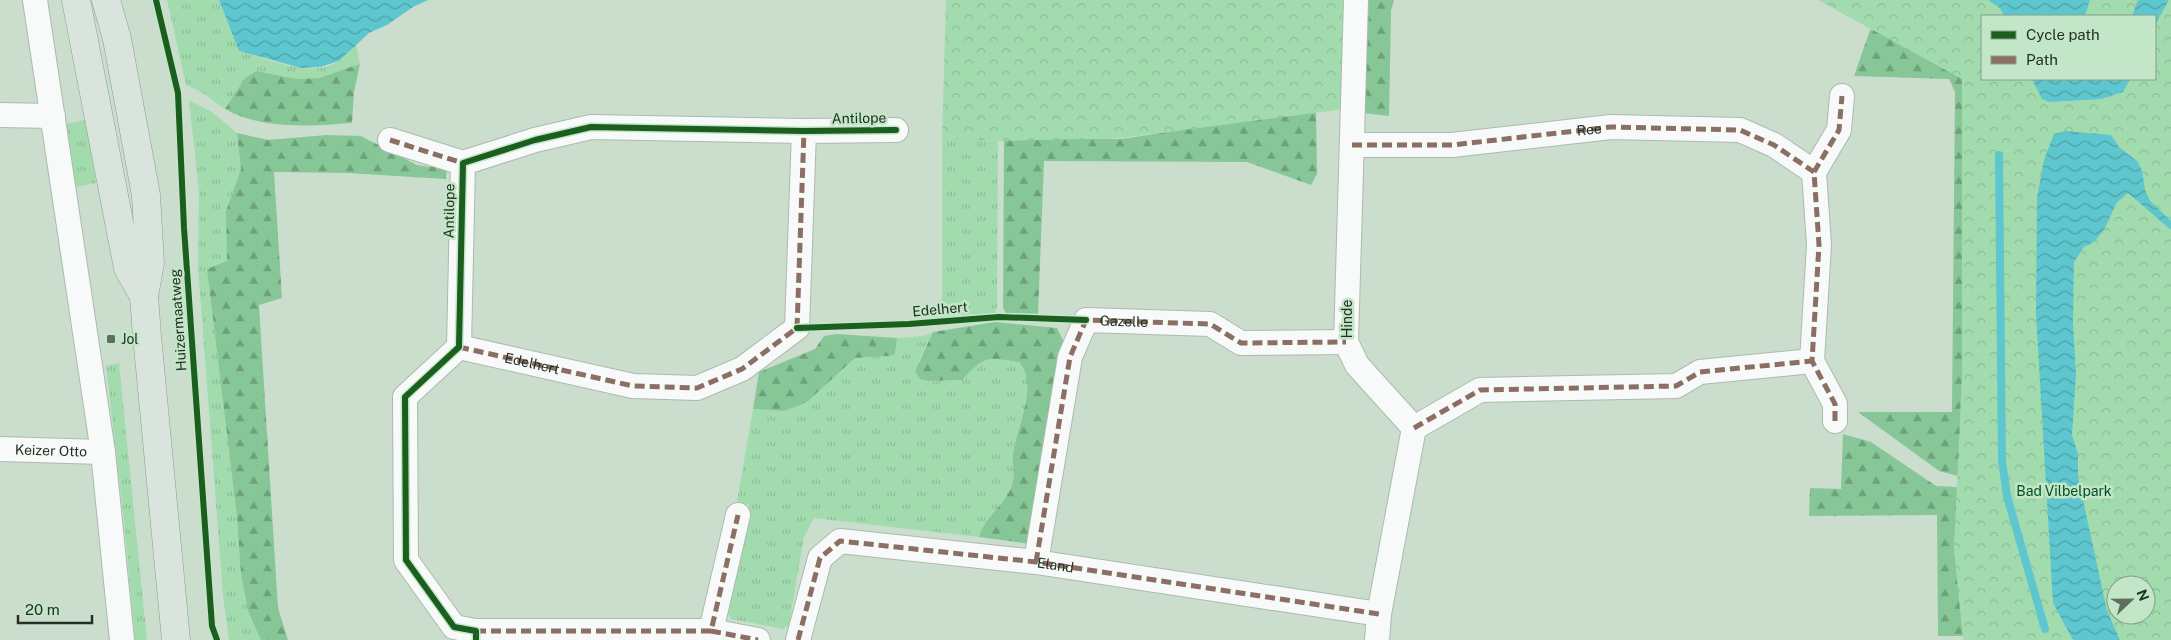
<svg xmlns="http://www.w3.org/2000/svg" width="2171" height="640" font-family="'Public Sans',sans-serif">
	<defs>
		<pattern id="grass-tufts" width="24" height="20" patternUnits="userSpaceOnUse" patternTransform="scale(1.25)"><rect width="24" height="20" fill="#a2dcae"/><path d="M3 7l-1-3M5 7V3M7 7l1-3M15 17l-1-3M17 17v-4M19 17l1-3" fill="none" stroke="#8bbd96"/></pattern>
		<pattern id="forest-firs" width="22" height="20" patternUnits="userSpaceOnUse" patternTransform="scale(1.25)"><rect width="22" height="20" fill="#87c696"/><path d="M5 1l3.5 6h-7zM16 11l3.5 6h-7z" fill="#6ea17a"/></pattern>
		<pattern id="park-crowns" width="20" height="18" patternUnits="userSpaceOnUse" patternTransform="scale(1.25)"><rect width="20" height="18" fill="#a2dcae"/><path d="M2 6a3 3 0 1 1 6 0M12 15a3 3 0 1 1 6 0" fill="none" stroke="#8bbd96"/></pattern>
		<pattern id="water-waves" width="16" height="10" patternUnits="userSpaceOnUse" patternTransform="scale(1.25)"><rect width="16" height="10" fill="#5ec6ce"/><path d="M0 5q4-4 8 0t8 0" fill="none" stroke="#4da1a7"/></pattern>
	</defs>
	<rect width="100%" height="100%" fill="#cbdece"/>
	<!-- grass -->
	<g fill="url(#grass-tufts)">
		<path d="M 167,0 L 219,0 L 239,51 C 269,59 310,79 339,61 C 345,57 351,50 356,44 L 360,64 L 319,78 L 297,79 L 256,71 L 245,78 L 225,109 L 201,92 L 186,85 Z"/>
		<path d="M 189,100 L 212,112 L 237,133 L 241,169 L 226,211 L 241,574 L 248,611 L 261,640 L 229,640 L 223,596 L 198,267 L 199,193 Z"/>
		<path d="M 86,120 L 96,183 L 76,187 L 65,124 Z"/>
		<path d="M 942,138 L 998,141 L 997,306 L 995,314 L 942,315 Z"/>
		<path d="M 933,332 L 919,360 L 920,379 L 928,381 L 961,380 C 987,354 985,358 1020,362 C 1040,385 1014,429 1013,455 C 1012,469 1017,477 1009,492 C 1001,508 984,518 979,537 L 814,518 L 804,537 L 789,625 L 783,629 L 731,619 L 728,614 L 749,505 L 737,501 L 753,409 L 784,411 L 798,406 L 808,401 L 855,358 L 890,356 L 895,354 L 897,338 L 924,336 Z"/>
		<path d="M 119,363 L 147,640 L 135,640 L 124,521 L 106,366 Z"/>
	</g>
	<!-- forest -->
	<g fill="url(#forest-firs)">
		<path d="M 1369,0 L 1394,0 L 1391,11 L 1389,116 L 1364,113 Z"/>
		<path d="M 1874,29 L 1982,79 L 1962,477 L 1939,471 L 1858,412 L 1952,412 L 1955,92 L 1949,79 L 1854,76 L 1870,30 Z"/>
		<path d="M 360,64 L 354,92 L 352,123 C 310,126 262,130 225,109 L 245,78 L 256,71 L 297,79 L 319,78 Z"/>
		<path d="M 1316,109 L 1317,174 L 1311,185 L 1247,162 L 1044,161 L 1038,315 L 1006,314 L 1003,307 L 1004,140 L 1010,138 L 1122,139 Z"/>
		<path d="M 237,133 L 268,140 L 327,135 L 361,136 L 417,165 L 429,167 L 447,166 L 446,179 L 348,173 L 274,172 L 282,298 L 259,305 L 278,608 L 288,640 L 261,640 L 248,611 L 241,574 L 237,516 L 207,269 L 227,261 L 226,211 L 241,169 Z"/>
		<path d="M 995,322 L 1057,328 L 1063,340 L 1059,381 L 1030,544 L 979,537 C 984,518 1001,508 1009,492 C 1017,477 1012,469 1013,455 C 1015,430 1040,384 1019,362 C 985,358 987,354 962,380 L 928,381 L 920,379 L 915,371 L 933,332 Z"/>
		<path d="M 836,334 L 897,338 L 895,354 L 890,356 L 855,358 L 808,401 L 798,406 L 784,411 L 753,409 L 759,372 L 815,349 L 824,336 Z"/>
		<path d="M 1843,434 L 1871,442 L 1936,486 L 1994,489 L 1997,636 L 1938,636 L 1937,515 L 1809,516 L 1810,488 L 1841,489 Z"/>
	</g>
	<!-- park -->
	<g fill="url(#park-crowns)" fill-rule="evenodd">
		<path d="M 946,0 L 1363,0 L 1352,108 L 1122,138 L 998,141 L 942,138 Z"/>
		<path d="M 1818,0 L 2171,0 L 2171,640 L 1963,640 L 1954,549 L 1962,375 L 1962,79 ZM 1982,16 L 2155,16 L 2155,79 L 1982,79 ZM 2116,585 L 2146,585 L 2146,615 L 2116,615 Z"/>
	</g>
	<!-- water -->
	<g fill="url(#water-waves)">
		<path d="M 219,0 L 428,0 L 413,7 L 387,25 L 369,33 L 339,61 L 320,67 L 301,68 L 239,51 Z"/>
		<path d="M 1988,0 L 2090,0 L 2085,16 L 2004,16 L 2000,8 Z"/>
		<path d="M 2138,0 L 2169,0 L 2155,25 L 2155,16 L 2132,16 Z"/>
		<path d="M 2032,79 L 2130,79 L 2123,92 L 2101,99 L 2049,102 L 2042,99 Z"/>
		<path d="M 2065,131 L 2111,135 L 2119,147 L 2138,162 L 2142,171 L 2145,190 L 2150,201 L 2171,221 L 2171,230 L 2128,193 L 2117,202 L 2105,228 L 2094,242 L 2084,247 L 2074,262 L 2073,322 L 2076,374 L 2072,435 L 2078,454 L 2078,477 L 2107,611 L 2120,640 L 2073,640 L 2053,603 L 2036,314 L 2037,198 L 2044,160 L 2054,134 Z"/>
	</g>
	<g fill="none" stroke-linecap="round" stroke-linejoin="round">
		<!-- stream -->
		<path stroke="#5ec6ce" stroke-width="8" d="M 1999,155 L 2002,461 L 2007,496 L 2045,629"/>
		<!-- minor casing -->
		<g stroke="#acbaae" stroke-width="26">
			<g id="minor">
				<path d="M 35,0 L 103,452 L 122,640"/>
				<path d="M 1356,0 L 1346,342 L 1357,365 L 1414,428 L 1379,614 L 1377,640"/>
				<path d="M 0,115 L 53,116"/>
				<path d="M 390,140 L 463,163"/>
				<path d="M 1352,145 L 1452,145 L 1611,127 L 1740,130 L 1774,145 L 1814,172"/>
				<path id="s1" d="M 459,347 L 633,386 L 697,388 L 742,369 L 797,328 L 804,131"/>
				<path d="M 1835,421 L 1835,404 L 1812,361 L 1819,245 L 1814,172 L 1839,130 L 1842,96"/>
				<path d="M 1414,428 L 1480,390 L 1676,386 L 1700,372 L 1812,361"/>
				<path id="s2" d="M 0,449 L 103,452"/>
				<path id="s3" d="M 1036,562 L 1070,357 L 1086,320 L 1210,324 L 1241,343 L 1346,342"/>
				<path d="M 476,631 L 711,631 L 738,515"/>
				<path d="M 711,631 L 758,640"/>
				<path d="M 476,640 L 476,631 L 454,627 L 406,560 L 405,397 L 459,347 L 463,163 L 535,140 L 591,127 L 804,131 L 896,130"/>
				<path id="s4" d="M 798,640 L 820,558 L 840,541 L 1036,562 L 1379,614"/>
			</g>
		</g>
		<!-- major casing -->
		<g stroke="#88a08e" stroke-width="29">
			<g id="major">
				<path d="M 76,0 L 128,268 L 144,296"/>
				<path d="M 106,0 L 117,39 L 146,195 L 150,263 L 144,296 L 147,336 L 176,640"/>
			</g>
		</g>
		<!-- minor -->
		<use href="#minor" stroke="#f7faf8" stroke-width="24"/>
		<!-- major -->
		<use href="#major" stroke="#d9e4dc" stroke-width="28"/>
		<!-- quiet -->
		<g stroke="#8d6e63" stroke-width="5" stroke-dasharray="10 5" stroke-linecap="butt">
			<path d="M 390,140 L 463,163"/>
			<path id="s5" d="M 1352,145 L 1452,145 L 1611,127 L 1740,130 L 1774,145 L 1814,172"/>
			<path d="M 459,347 L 633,386 L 697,388 L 742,369 L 797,328 L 804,131"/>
			<path d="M 1835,421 L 1835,404 L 1812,361 L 1819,245 L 1814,172 L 1839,130 L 1842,96"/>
			<path d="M 1414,428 L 1480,390 L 1676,386 L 1700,372 L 1812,361"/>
			<path d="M 1036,562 L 1070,357 L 1086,320 L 1210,324 L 1241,343 L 1346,342"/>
			<path d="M 476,631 L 711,631 L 738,515"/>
			<path d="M 711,631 L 758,640"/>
			<path d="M 798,640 L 820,558 L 840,541 L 1036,562 L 1379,614"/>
		</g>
		<!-- cycleway casing -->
		<g stroke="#c3e6c8" stroke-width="9">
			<g id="cycleway">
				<path d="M 156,0 L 178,93 L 184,228 L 212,626 L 217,640"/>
				<path d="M 797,328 L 909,324 L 999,317 L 1086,320"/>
				<path d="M 476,640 L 476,631 L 454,627 L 406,560 L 405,397 L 459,347 L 463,163 L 535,140 L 591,127 L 804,131 L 896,130"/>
			</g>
		</g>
		<!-- cycleway -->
		<use href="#cycleway" stroke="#1b5e20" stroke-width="6"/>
	</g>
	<!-- markers -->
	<rect fill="#5e6e60" stroke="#c3e6c8" stroke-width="2" x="106" y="334" width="10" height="10" rx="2.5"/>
	<g text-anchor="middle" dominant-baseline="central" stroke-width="5" stroke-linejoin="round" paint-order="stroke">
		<!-- street labels -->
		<g font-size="14" fill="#233125" stroke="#c3e6c8">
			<text transform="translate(859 118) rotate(-1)">Antilope</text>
			<text stroke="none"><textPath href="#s5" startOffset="238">Ree</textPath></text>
			<text transform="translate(449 211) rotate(-89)">Antilope</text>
			<text transform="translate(940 309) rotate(-5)">Edelhert</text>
			<text transform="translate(1347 319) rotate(-90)">Hinde</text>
			<text transform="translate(178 320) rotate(-94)">Huizermaatweg</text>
			<text stroke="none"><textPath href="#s3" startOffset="286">Gazelle</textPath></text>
			<text stroke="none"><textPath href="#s1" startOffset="75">Edelhert</textPath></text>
			<text stroke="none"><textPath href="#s2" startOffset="51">Keizer Otto</textPath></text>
			<text stroke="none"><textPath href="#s4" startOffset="328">Eland</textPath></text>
		</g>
		<!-- poi labels -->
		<g font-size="14" fill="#233125" stroke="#c3e6c8" text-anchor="start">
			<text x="121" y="339">Jol</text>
		</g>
		<!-- park labels -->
		<g font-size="14" fill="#015020" stroke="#c3e6c8">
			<text x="2064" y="491">Bad Vilbelpark</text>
		</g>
	</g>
	<!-- legend -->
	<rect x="1981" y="15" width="175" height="65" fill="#c3e6c8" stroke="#839e87"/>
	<rect x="1991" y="31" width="25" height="8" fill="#1b5e20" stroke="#839e87"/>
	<text x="2026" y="40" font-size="15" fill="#233125">Cycle path</text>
	<rect x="1991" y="56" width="25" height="8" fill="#8d6e63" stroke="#839e87"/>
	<text x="2026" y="65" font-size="15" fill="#233125">Path</text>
	<!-- north arrow -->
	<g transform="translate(2131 600) rotate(68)"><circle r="24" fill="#c3e6c8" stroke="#839e87"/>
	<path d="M0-4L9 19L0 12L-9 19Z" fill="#5e6e60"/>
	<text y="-8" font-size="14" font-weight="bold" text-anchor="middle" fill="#233125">N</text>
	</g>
	<!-- scale -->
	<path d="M18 615v8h74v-8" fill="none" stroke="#233125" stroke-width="2.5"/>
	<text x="25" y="615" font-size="15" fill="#233125" stroke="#c3e6c8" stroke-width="4" paint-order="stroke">20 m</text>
</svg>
